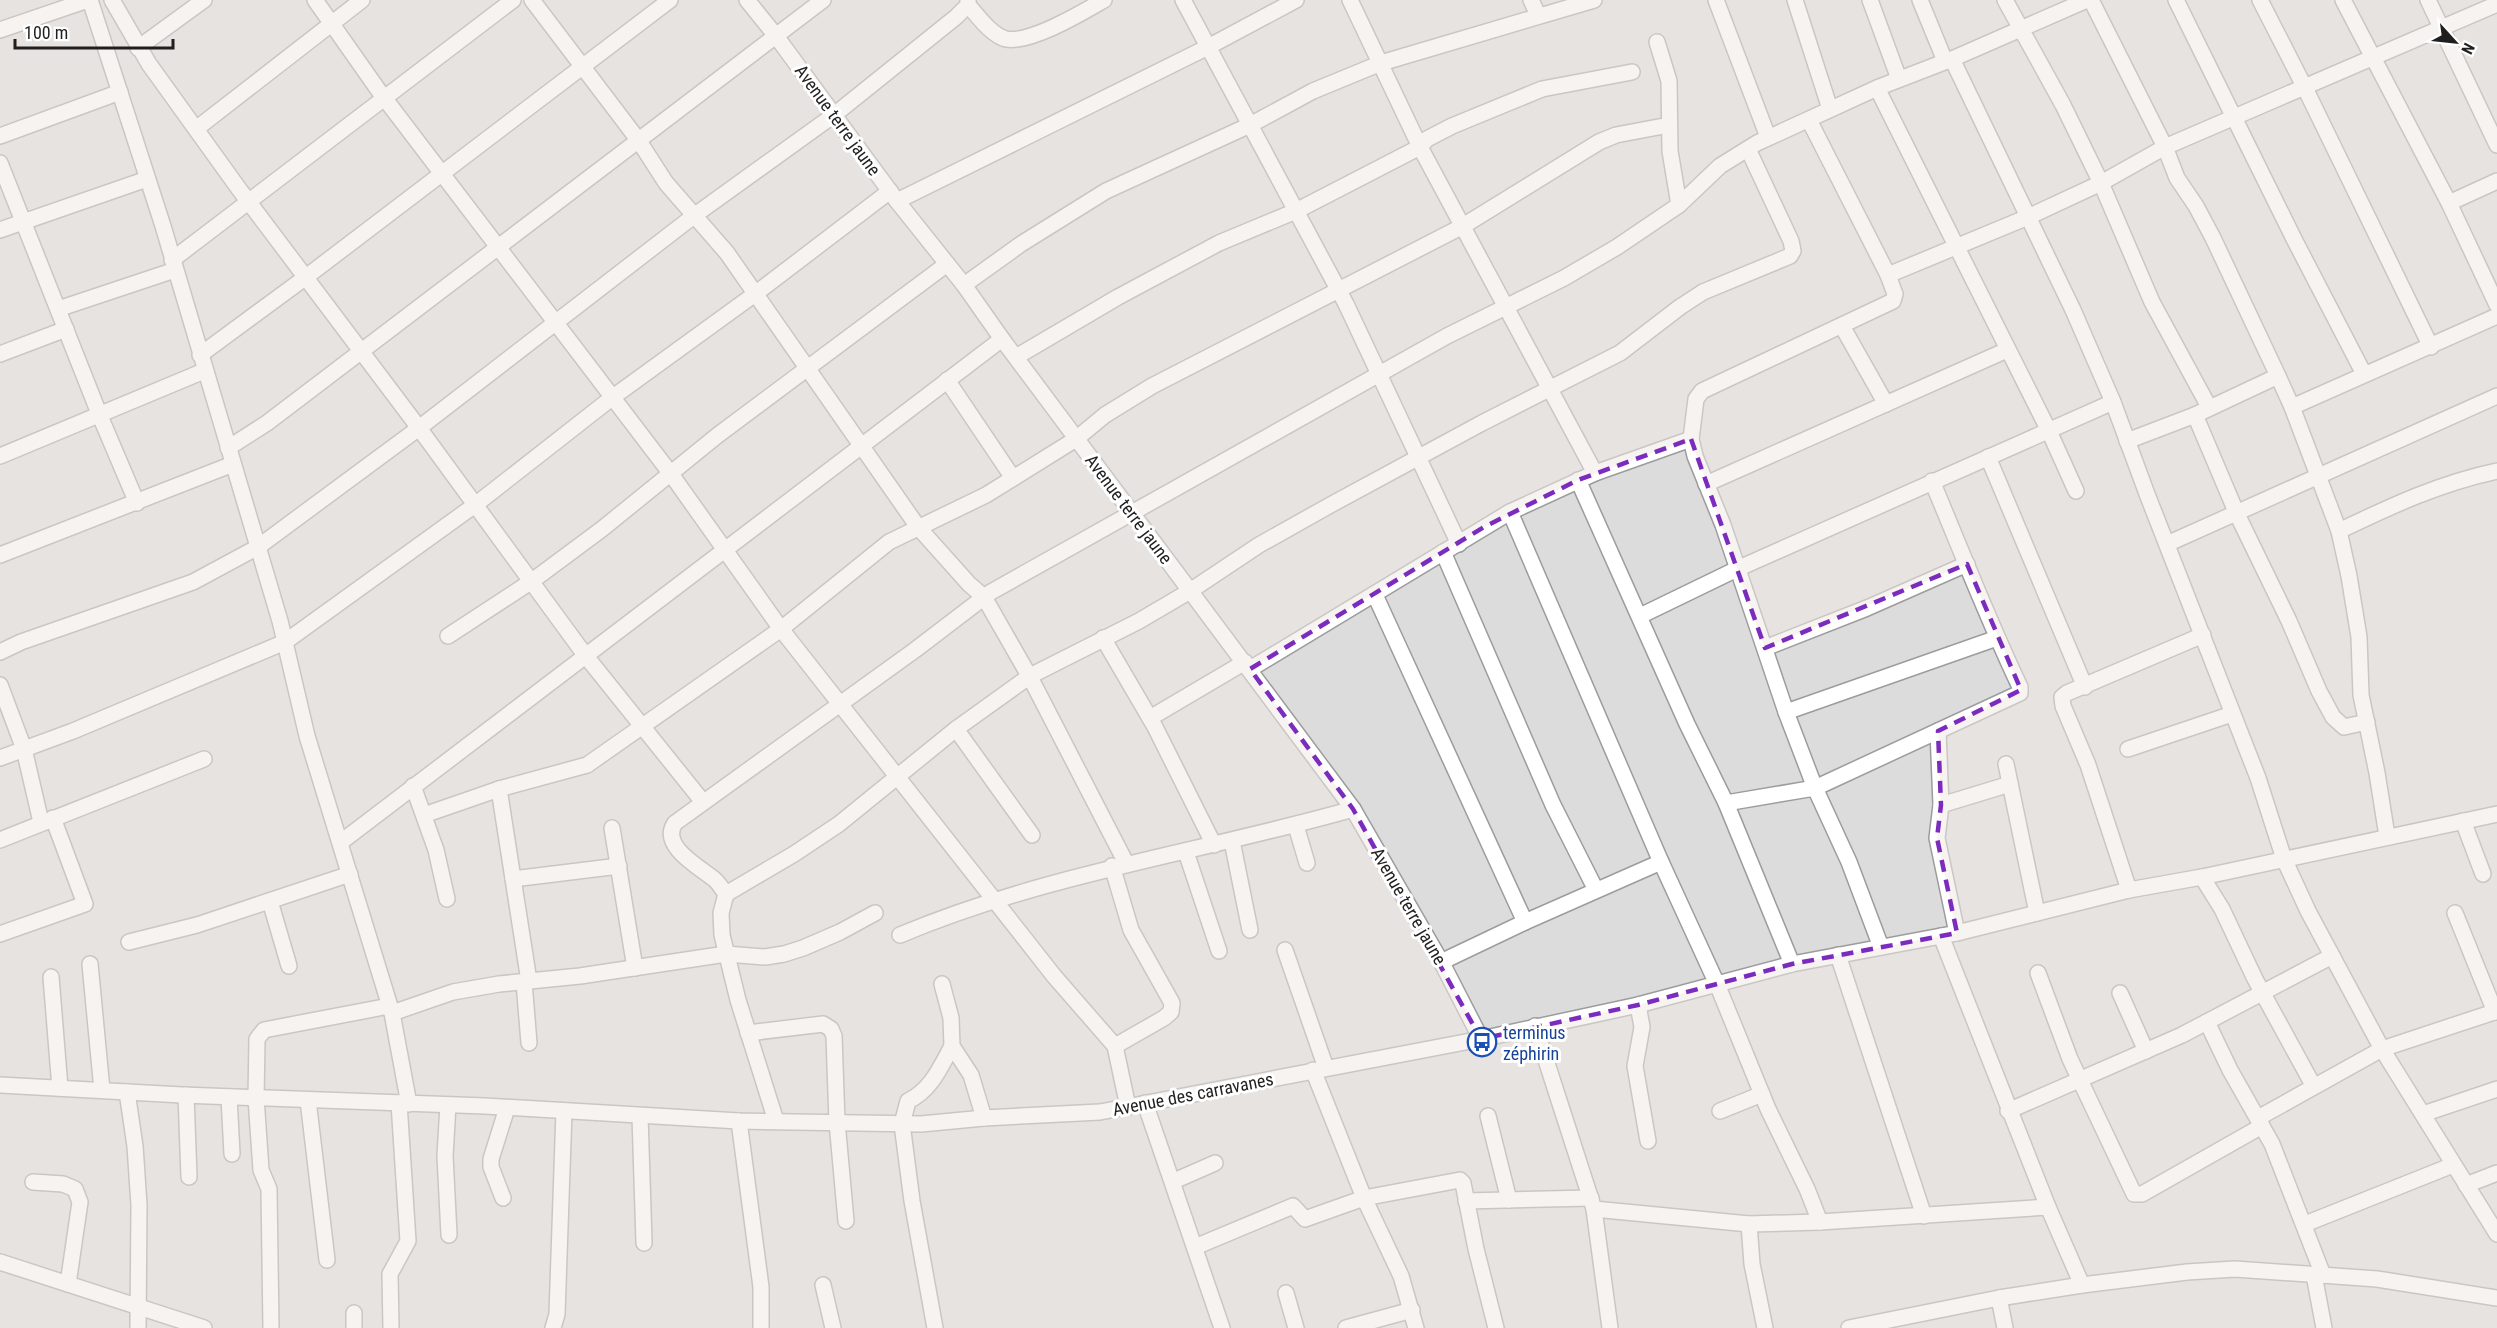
<svg xmlns="http://www.w3.org/2000/svg" width="2497" height="1328" font-family="'Roboto Condensed',sans-serif">
	<rect width="100%" height="100%" fill="#efeae6"/>
	<!-- residential -->
	<rect fill="#dddcdc" x="0" y="0" width="2497" height="1328"/>
	<g fill="none" stroke-linecap="round" stroke-linejoin="round">
		<!-- minor casing -->
		<g stroke="#9c9c9c" stroke-width="18">
			<g id="minor">
				<path d="M 90,0 L 163,226 L 280,621 L 307,736 L 392,1013 L 409,1104"/>
				<path d="M 112,0 L 149,64 L 239,189 L 419,428 L 585,655 L 703,802"/>
				<path d="M 315,0 L 379,91 L 671,474 L 781,629 L 1054,976 L 1115,1046 L 1128,1107"/>
				<path d="M 532,0 L 639,141 L 666,183 L 727,253 L 918,527 L 969,584 L 984,597 L 1032,681 L 1126,863"/>
				<path d="M 747,0 L 776,36 L 897,201 L 964,285 L 1002,339 L 1353,809 L 1444,967 L 1481,1039"/>
				<path d="M 1183,0 L 1346,304 L 1459,544"/>
				<path d="M 1350,0 L 1420,147 L 1595,473"/>
				<path d="M 1531,0 L 1538,15"/>
				<path d="M 1716,0 L 1768,137"/>
				<path d="M 1795,0 L 1830,109"/>
				<path d="M 1870,0 L 1899,79"/>
				<path d="M 1920,0 L 1945,61"/>
				<path d="M 2005,0 L 2063,105 L 2101,183 L 2152,302 L 2209,407"/>
				<path d="M 2091,0 L 2165,147 L 2177,178 L 2196,206 L 2213,238 L 2278,376 L 2292,407 L 2339,531 L 2349,576 L 2359,637 L 2361,695 L 2377,773 L 2387,836"/>
				<path d="M 2176,0 L 2294,239 L 2364,374"/>
				<path d="M 2260,0 L 2305,88 L 2431,347"/>
				<path d="M 2343,0 L 2449,203 L 2497,305"/>
				<path d="M 2428,0 L 2497,145"/>
				<path d="M 968,5 C 977,15 991,35 1006,39 C 1030,44 1083,12 1104,0"/>
				<path d="M 0,30 L 88,0"/>
				<path d="M 1657,42 L 1669,81 L 1670,151 L 1679,205"/>
				<path d="M 138,48 L 204,0"/>
				<path d="M 1952,59 L 2073,310 L 2113,402 L 2147,494 L 2258,778 L 2284,859 L 2308,911 L 2382,1049 L 2497,1234"/>
				<path d="M 1877,88 L 2049,431 L 2076,491"/>
				<path d="M 1809,120 L 1888,275"/>
				<path d="M 196,129 L 362,0"/>
				<path d="M 0,136 L 120,92"/>
				<path d="M 0,163 L 100,416 L 137,503"/>
				<path d="M 897,201 L 1208,47 L 1296,0"/>
				<path d="M 2449,203 L 2497,181"/>
				<path d="M 0,230 L 147,179"/>
				<path d="M 172,260 L 513,0"/>
				<path d="M 964,285 L 1021,244 L 1106,191 L 1250,125 L 1313,91 L 1381,63 L 1594,0"/>
				<path d="M 58,309 L 175,270"/>
				<path d="M 1842,326 L 1886,404"/>
				<path d="M 0,354 L 66,329"/>
				<path d="M 200,355 L 306,277 L 670,0"/>
				<path d="M 1016,357 L 1118,297 L 1219,243 L 1296,211 L 1420,147 L 1427,139 L 1452,126 L 1542,89 L 1632,72"/>
				<path d="M 947,380 L 1013,478"/>
				<path d="M 2292,407 L 2497,316"/>
				<path d="M 2195,415 L 2237,514 L 2289,621 L 2319,691 L 2333,717 L 2344,727 L 2367,722"/>
				<path d="M 1691,439 L 1695,456 L 1723,525 L 1786,712 L 1815,788 L 1849,862 L 1881,947"/>
				<path d="M 2127,441 L 2195,415 L 2278,376"/>
				<path d="M 228,448 L 267,423 L 823,0"/>
				<path d="M 0,456 L 204,371"/>
				<path d="M 1988,457 L 2085,687"/>
				<path d="M 1578,480 L 1687,724 L 1726,803 L 1792,964"/>
				<path d="M 1706,484 L 2007,350"/>
				<path d="M 1510,512 L 1661,862 L 1717,984 L 1768,1109 L 1807,1189 L 1820,1222"/>
				<path d="M 2339,531 C 2391,506 2440,483 2497,471"/>
				<path d="M 2167,544 L 2497,396"/>
				<path d="M 1443,552 L 1553,805 L 1596,890"/>
				<path d="M 0,555 L 233,464"/>
				<path d="M 1375,595 L 1525,922"/>
				<path d="M 1640,616 L 1737,569 L 2113,402"/>
				<path d="M 448,636 L 532,581 L 602,529 L 718,435 L 947,264"/>
				<path d="M 1103,638 L 1155,727 L 1214,845"/>
				<path d="M 1765,648 L 1867,608 L 1967,564"/>
				<path d="M 0,652 L 21,642 L 193,582 L 258,547 L 419,428 L 695,215 L 834,115 L 956,17 L 968,5 L 968,0"/>
				<path d="M 1250,669 L 1510,512 L 1595,473 L 1691,439 L 1696,399 L 1702,391 L 1893,301 L 1895,294 L 1888,275 L 2028,217 L 2101,183 L 2165,147 L 2497,4"/>
				<path d="M 0,685 L 24,749 L 41,822"/>
				<path d="M 1786,712 L 1997,638"/>
				<path d="M 1150,718 L 1245,662"/>
				<path d="M 956,729 L 1032,835"/>
				<path d="M 1938,731 L 1941,805 L 2010,784"/>
				<path d="M 2128,749 L 2232,714"/>
				<path d="M 0,758 L 73,731 L 285,642 L 475,505 L 613,397 L 755,294 L 890,191"/>
				<path d="M 2006,764 L 2037,913"/>
				<path d="M 413,786 L 436,850 L 447,899"/>
				<path d="M 499,789 L 529,981"/>
				<path d="M 1726,803 L 1815,788 L 2020,693 L 2020,687 C 1988,620 1961,550 1932,481"/>
				<path d="M 1941,805 L 1937,838 L 1957,933"/>
				<path d="M 424,815 L 499,789 L 587,765 L 781,629 L 889,542 L 986,495 L 1076,439 L 1105,415 L 1152,386 L 1463,226 L 1599,142 L 1616,135 L 1669,125"/>
				<path d="M 2463,821 L 2483,874"/>
				<path d="M 1296,826 L 1307,863"/>
				<path d="M 612,828 L 635,968"/>
				<path d="M 0,840 L 204,759"/>
				<path d="M 1232,841 L 1250,930"/>
				<path d="M 341,842 L 1002,339"/>
				<path d="M 1186,852 L 1219,951"/>
				<path d="M 1112,866 L 1131,930 L 1172,1003 L 1171,1012 L 1164,1018 L 1115,1046"/>
				<path d="M 2202,877 L 2222,909 L 2255,979 L 2313,1085"/>
				<path d="M 513,879 L 619,866"/>
				<path d="M 2129,890 L 2088,765 L 2063,706 L 2062,697 L 2067,693 L 2203,635"/>
				<path d="M 726,894 L 794,854 L 839,824 L 956,729 L 1030,676 L 1139,621 L 1190,591 L 1259,545 L 1334,503 L 1482,423 L 1620,353 L 1680,307 L 1703,292 L 1790,256 L 1793,251 L 1791,241 L 1748,149"/>
				<path d="M 270,901 L 289,966"/>
				<path d="M 2455,913 L 2495,1012"/>
				<path d="M 0,934 L 85,904 L 53,818"/>
				<path d="M 900,935 C 1045,874 1202,852 1353,809"/>
				<path d="M 1941,936 L 2048,1207"/>
				<path d="M 129,942 L 197,925 L 350,874"/>
				<path d="M 1285,950 L 1326,1068"/>
				<path d="M 1838,955 L 1924,1216"/>
				<path d="M 1441,962 L 1525,922 L 1661,862"/>
				<path d="M 90,964 L 102,1090"/>
				<path d="M 2038,973 L 2070,1059 L 2134,1194 L 2142,1194 L 2262,1126"/>
				<path d="M 51,977 L 60,1088"/>
				<path d="M 524,982 L 529,1043"/>
				<path d="M 942,984 L 951,1018 L 952,1046 L 971,1075 L 984,1118"/>
				<path d="M 2120,993 L 2146,1051"/>
				<path d="M 1638,1005 L 1642,1027 L 1635,1066 L 1648,1141"/>
				<path d="M 392,1013 L 453,992 L 499,984 L 580,976 L 726,954 L 765,957 L 784,954 L 803,948 L 840,932 L 875,913"/>
				<path d="M 2207,1022 L 2230,1070 L 2272,1144 L 2323,1275"/>
				<path d="M 1535,1026 L 1594,1209 L 1749,1224 L 1820,1222 L 2048,1207 L 2082,1285"/>
				<path d="M 748,1033 L 823,1024 L 831,1029 L 834,1036 L 837,1122 L 846,1221"/>
				<path d="M 1313,1070 L 1364,1198 L 1401,1276 L 1416,1328"/>
				<path d="M 0,1085 L 182,1095 L 485,1106 L 739,1121 L 921,1124 L 984,1118 L 1100,1112 L 1481,1039 L 1638,1005 L 1792,964 L 1957,933 L 2129,890 L 2202,877 L 2497,814"/>
				<path d="M 127,1092 L 135,1146 L 139,1205 L 138,1328"/>
				<path d="M 186,1095 L 189,1177"/>
				<path d="M 229,1097 L 232,1154"/>
				<path d="M 308,1100 L 327,1260"/>
				<path d="M 1145,1103 L 1222,1328"/>
				<path d="M 448,1105 L 445,1156 L 449,1235"/>
				<path d="M 1720,1111 L 1762,1094"/>
				<path d="M 2008,1111 L 2182,1035 L 2332,956"/>
				<path d="M 2423,1114 L 2497,1089"/>
				<path d="M 640,1116 L 644,1243"/>
				<path d="M 1488,1116 L 1509,1200"/>
				<path d="M 2258,1118 L 2382,1049 L 2497,1011"/>
				<path d="M 739,1121 L 761,1287 L 761,1328"/>
				<path d="M 776,1121 L 738,1000 L 722,935 L 721,913 L 726,894 C 722,889 719,883 714,879 C 701,868 659,846 675,823 L 915,650 L 991,592 L 1447,336 L 1564,278 L 1617,247 L 1679,205 L 1720,166 L 1757,143 L 1877,88 L 1952,59 L 2087,0"/>
				<path d="M 1174,1181 L 1215,1163"/>
				<path d="M 33,1182 L 63,1184 L 75,1189 L 80,1202 L 68,1284"/>
				<path d="M 2466,1185 L 2497,1173"/>
				<path d="M 503,1198 L 491,1167 L 491,1159 L 507,1108"/>
				<path d="M 1466,1201 L 1591,1198"/>
				<path d="M 1594,1209 L 1610,1328"/>
				<path d="M 1749,1224 L 1752,1264 L 1765,1328"/>
				<path d="M 2305,1224 L 2453,1165"/>
				<path d="M 1195,1247 L 1293,1206 L 1305,1219 L 1364,1198 L 1460,1180 L 1463,1183 L 1476,1249 L 1496,1328"/>
				<path d="M 0,1262 L 204,1328"/>
				<path d="M 2314,1275 L 2324,1328"/>
				<path d="M 823,1285 L 833,1328"/>
				<path d="M 1286,1293 L 1296,1328"/>
				<path d="M 1999,1298 L 2005,1328"/>
				<path d="M 354,1313 L 354,1328"/>
				<path d="M 271,1328 L 269,1189 L 261,1170 L 256,1098 L 257,1039 L 264,1030 L 389,1006"/>
				<path d="M 391,1328 L 390,1274 L 408,1241 L 399,1103"/>
				<path d="M 553,1328 L 557,1314 L 564,1111"/>
				<path d="M 935,1328 L 912,1201 L 902,1124 L 908,1101 C 931,1090 940,1068 952,1046"/>
				<path d="M 1346,1328 L 1412,1310"/>
				<path d="M 1849,1328 L 1999,1298 L 2082,1285 L 2187,1272 L 2235,1269 L 2377,1279 L 2497,1298"/>
			</g>
		</g>
		<!-- minor -->
		<use href="#minor" stroke="#fff" stroke-width="15"/>
	</g>
	<!-- marked area -->
	<path d="M0 0H2497V1328H0ZM 1691,439 L 1765,648 L 1967,564 L 2021,690 L 1938,731 L 1941,805 L 1937,838 L 1957,933 L 1792,964 L 1638,1005 L 1481,1039 L 1353,809 L 1250,669 L 1484,527 L 1578,480 Z" fill="#efeae6" fill-opacity=".55" fill-rule="evenodd"/>
	<path fill="none" stroke="#7b2cbf" stroke-width="4.5" stroke-dasharray="12 8" stroke-linejoin="round" d="M 1691,439 L 1765,648 L 1967,564 L 2021,690 L 1938,731 L 1941,805 L 1937,838 L 1957,933 L 1792,964 L 1638,1005 L 1481,1039 L 1353,809 L 1250,669 L 1484,527 L 1578,480 Z"/>
	<!-- icons -->
	<defs>
		<g id="bus-ring" transform="scale(1.5)"><circle r="9.5" fill="#fff" stroke="#1a4fb4" stroke-width="1.5"/><path d="M-5-6H5V4H4V6H2V4H-2V6H-4V4H-5ZM-3.5-4V0h7V-4ZM-3.5 1.2v1.5H-2V1.2ZM2 1.2v1.5H3.5V1.2Z" fill="#1a4fb4"/></g>
	</defs>
	<g fill-rule="evenodd">
		<use href="#bus-ring" x="1482" y="1042"/>
	</g>
	<g text-anchor="middle" dominant-baseline="central" stroke-width="6" stroke-linejoin="round" paint-order="stroke">
		<!-- street labels -->
		<g font-size="18" fill="#1f1f1f" stroke="#fff">
			<text transform="translate(838 120) rotate(54)">Avenue terre jaune</text>
			<text transform="translate(1129 509) rotate(53)">Avenue terre jaune</text>
			<text transform="translate(1409 906) rotate(60)">Avenue terre jaune</text>
			<text transform="translate(1193 1094) rotate(-11)">Avenue des carravanes</text>
		</g>
		<!-- transit labels -->
		<g font-size="18" fill="#164399" stroke="#fff" text-anchor="start">
			<text x="1503" y="1032">terminus<tspan x="1503" dy="21">zéphirin</tspan></text>
		</g>
	</g>
	<!-- north arrow -->
	<g transform="translate(2455 42) rotate(117)" stroke="#ffffff" stroke-width="4.5" paint-order="stroke">
	<path d="M0-4.5L10 22L0 15L-10 22Z" fill="#1f1f1f"/>
	<text y="-9" font-size="16" font-weight="bold" text-anchor="middle" fill="#1f1f1f">N</text>
	</g>
	<!-- scale -->
	<path d="M15 39v9h158v-9" fill="none" stroke="#1f1f1f" stroke-width="3"/>
	<text x="24" y="39" font-size="18" fill="#1f1f1f" stroke="#ffffff" stroke-width="4.5" paint-order="stroke">100 m</text>
</svg>
